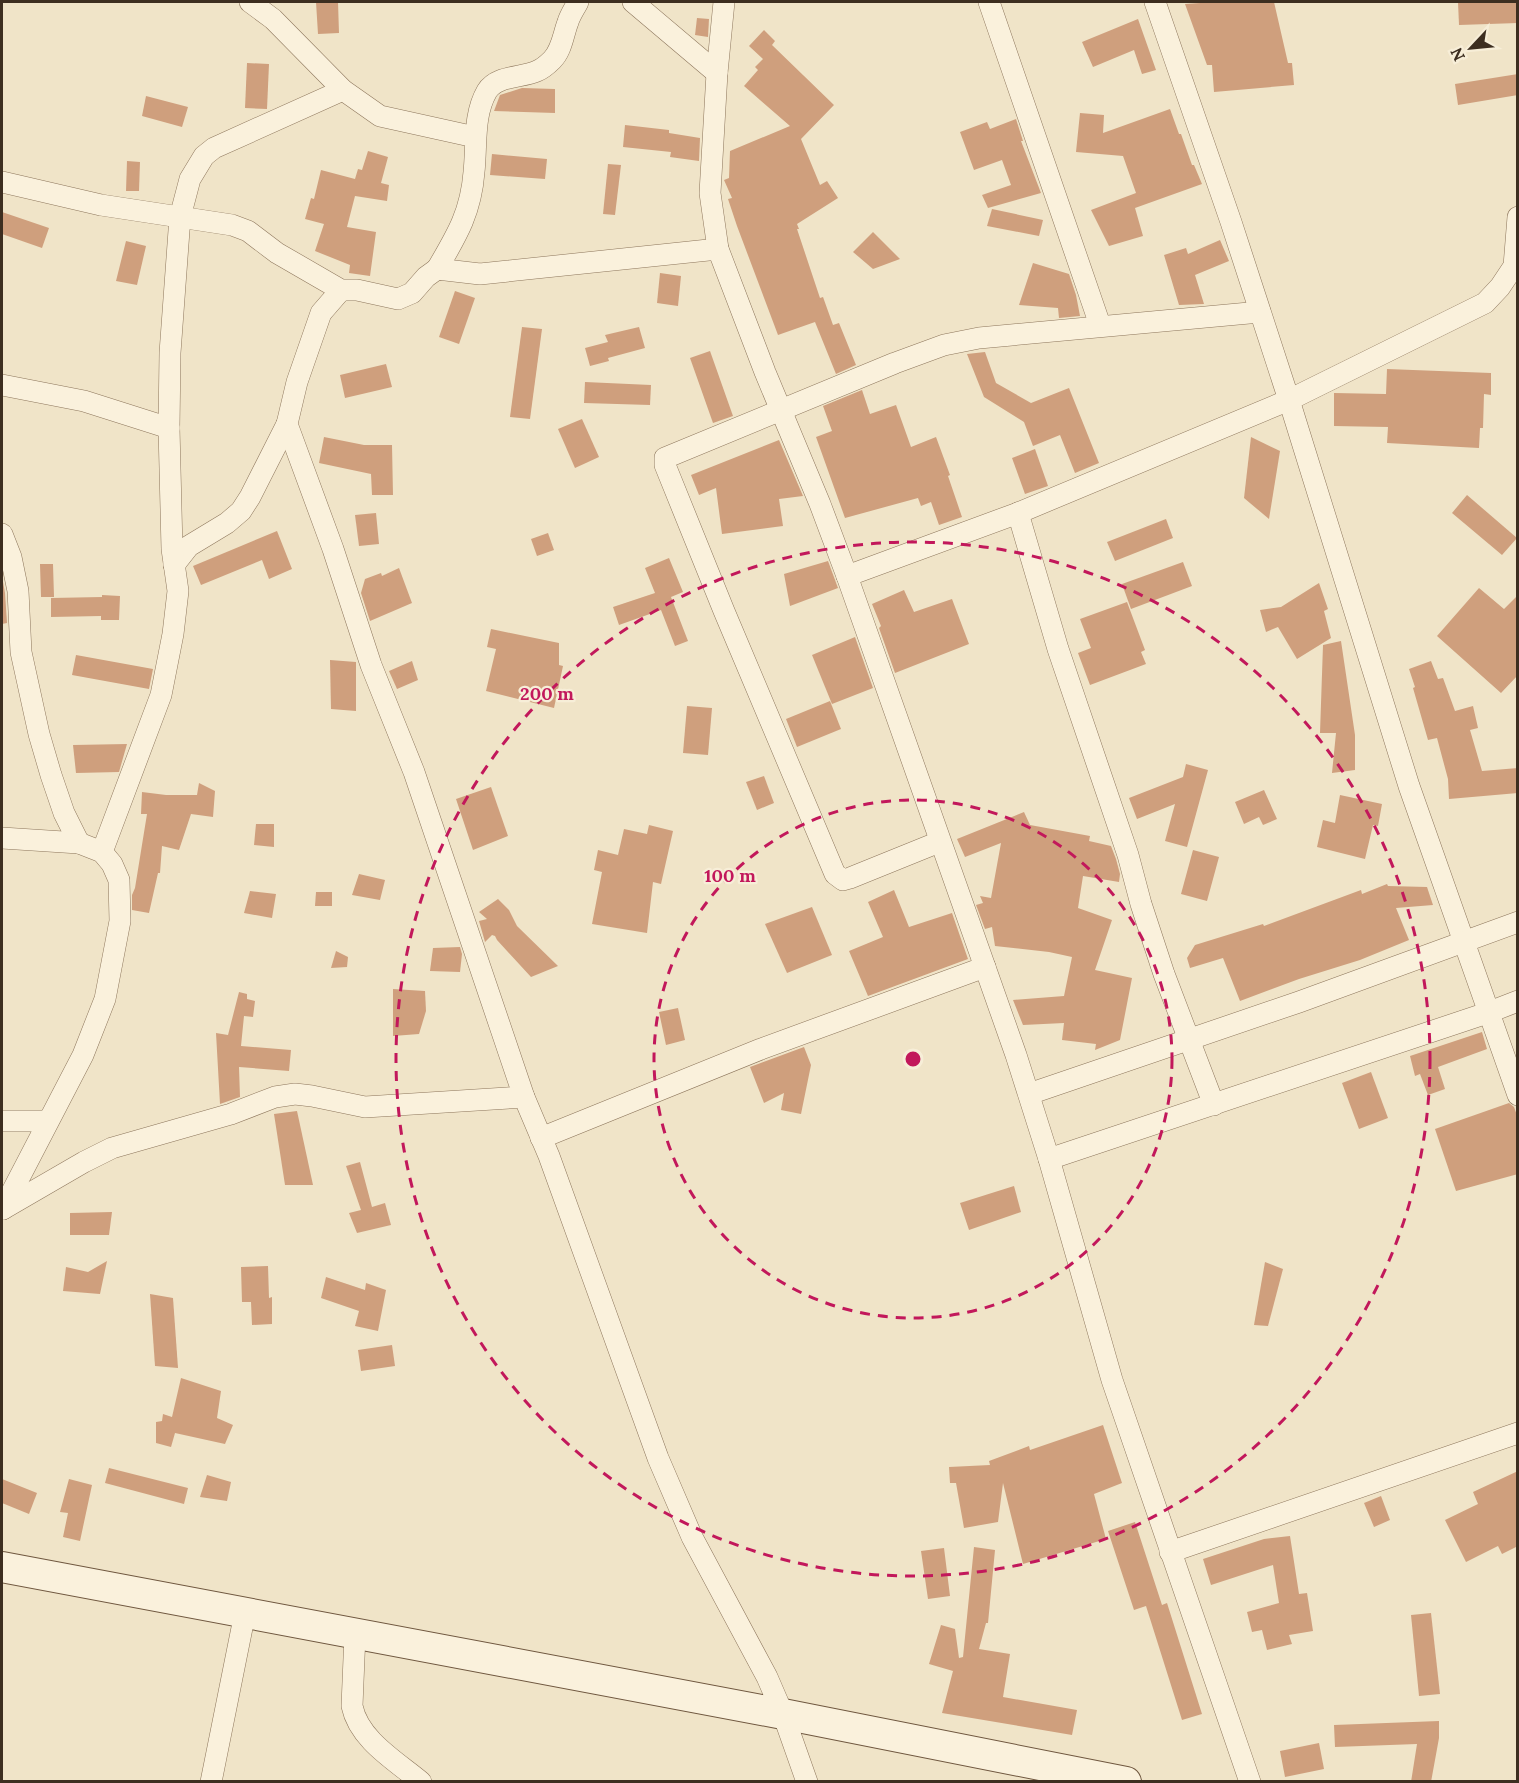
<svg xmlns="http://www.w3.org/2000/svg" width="1519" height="1783" font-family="Lora,serif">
	<rect width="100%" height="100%" fill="#f0e4c8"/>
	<!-- building -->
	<g fill="#cf9f7d">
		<path d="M 316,2 L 338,2 L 339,33 L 318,34 Z"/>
		<path d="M 1215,2 L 1274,2 L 1288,63 L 1292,63 L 1294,85 L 1214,92 L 1212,65 L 1207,65 L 1185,4 Z"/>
		<path d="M 1458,2 L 1517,2 L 1518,23 L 1459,25 Z"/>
		<path d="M 697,18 L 709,19 L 708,37 L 695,35 Z"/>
		<path d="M 1138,19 L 1156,70 L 1142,74 L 1134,50 L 1093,67 L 1082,42 Z"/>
		<path d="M 764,30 L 775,41 L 772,45 L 834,105 L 801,139 L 820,185 L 827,181 L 838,198 L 797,224 L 799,229 L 797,229 L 820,298 L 823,297 L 833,325 L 839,323 L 856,365 L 836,374 L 815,322 L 778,335 L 737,226 L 728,199 L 732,198 L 724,180 L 729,178 L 730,151 L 790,126 L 744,86 L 758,70 L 755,67 L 763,59 L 749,46 Z"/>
		<path d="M 247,63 L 269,64 L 267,109 L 245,108 Z"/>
		<path d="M 1518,74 L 1518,95 L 1458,105 L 1455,84 Z"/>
		<path d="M 522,88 L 555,89 L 555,113 L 494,111 L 500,95 Z"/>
		<path d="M 146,96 L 188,107 L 182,127 L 142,116 Z"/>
		<path d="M 1170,109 L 1179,134 L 1181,134 L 1192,165 L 1194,165 L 1202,184 L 1135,208 L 1143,236 L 1109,246 L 1091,210 L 1136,193 L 1123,156 L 1076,152 L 1080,113 L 1104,115 L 1103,133 Z"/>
		<path d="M 1016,119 L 1023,141 L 1021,141 L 1041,193 L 988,208 L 982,195 L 1011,185 L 1002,160 L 974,170 L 960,132 L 987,122 L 990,129 Z"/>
		<path d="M 625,125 L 669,130 L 669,133 L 700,138 L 699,161 L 670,157 L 671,152 L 623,147 Z"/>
		<path d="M 368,151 L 388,157 L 381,183 L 389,185 L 387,201 L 355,196 L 347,227 L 376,232 L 370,276 L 349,273 L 350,265 L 315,251 L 324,224 L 305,219 L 311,198 L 314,199 L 321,170 L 355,179 L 358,169 L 362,170 Z"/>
		<path d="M 492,154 L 547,159 L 545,179 L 490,175 Z"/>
		<path d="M 127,161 L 140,162 L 139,191 L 126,191 Z"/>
		<path d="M 608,164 L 621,165 L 615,215 L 603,214 Z"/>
		<path d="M 992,209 L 1043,220 L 1039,236 L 987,226 Z"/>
		<path d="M 2,212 L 49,228 L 42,248 L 2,234 Z"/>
		<path d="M 873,232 L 900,259 L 873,269 L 853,252 Z"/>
		<path d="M 1220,240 L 1229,261 L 1195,275 L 1204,304 L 1179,305 L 1164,255 L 1186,248 L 1188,254 Z"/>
		<path d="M 126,241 L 146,246 L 137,285 L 116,281 Z"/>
		<path d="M 1033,263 L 1069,274 L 1076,295 L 1080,316 L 1059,318 L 1058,308 L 1019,305 Z"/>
		<path d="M 660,273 L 681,276 L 678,306 L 657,303 Z"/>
		<path d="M 455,291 L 475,298 L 459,344 L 439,337 Z"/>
		<path d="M 522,327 L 542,329 L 530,419 L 510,417 Z"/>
		<path d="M 639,327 L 645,348 L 608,358 L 609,361 L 590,366 L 585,348 L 608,342 L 605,335 Z"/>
		<path d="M 710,351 L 733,416 L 713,423 L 690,358 Z"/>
		<path d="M 985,352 L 996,383 L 1031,403 L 1069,388 L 1099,463 L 1075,473 L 1060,435 L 1033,446 L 1024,422 L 984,397 L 967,354 Z"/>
		<path d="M 386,364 L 392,387 L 345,398 L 340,375 Z"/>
		<path d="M 1387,369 L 1491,373 L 1491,395 L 1484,394 L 1483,428 L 1480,428 L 1479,448 L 1387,443 L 1388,427 L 1334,426 L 1334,393 L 1386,394 Z"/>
		<path d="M 585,382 L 651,385 L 650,405 L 584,403 Z"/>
		<path d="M 862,390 L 870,414 L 896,405 L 911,447 L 936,437 L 950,475 L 948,476 L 962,517 L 939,525 L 931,502 L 921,506 L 918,498 L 845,518 L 816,437 L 832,431 L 823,406 Z"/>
		<path d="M 582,419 L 599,457 L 575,468 L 558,429 Z"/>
		<path d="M 324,437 L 364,445 L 392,445 L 393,495 L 372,495 L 371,474 L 319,463 Z"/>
		<path d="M 1251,437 L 1280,451 L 1269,519 L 1244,498 Z"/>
		<path d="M 779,440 L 803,496 L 779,499 L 783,526 L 722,534 L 716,488 L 699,495 L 691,475 Z"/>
		<path d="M 1035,449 L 1048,486 L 1025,494 L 1012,458 Z"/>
		<path d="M 1467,495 L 1517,538 L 1502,555 L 1452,513 Z"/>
		<path d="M 376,513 L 379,544 L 359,546 L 355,515 Z"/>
		<path d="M 1166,519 L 1173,538 L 1115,561 L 1107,542 Z"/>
		<path d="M 277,531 L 292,569 L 269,579 L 262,560 L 201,585 L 193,566 Z"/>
		<path d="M 548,533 L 554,550 L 537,556 L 531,539 Z"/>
		<path d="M 669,558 L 683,592 L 671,597 L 688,641 L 675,646 L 661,610 L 619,625 L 613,607 L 655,593 L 645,568 Z"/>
		<path d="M 828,561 L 838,588 L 790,606 L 784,574 Z"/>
		<path d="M 1183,562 L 1192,586 L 1131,609 L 1122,584 Z"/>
		<path d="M 40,564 L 53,564 L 54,597 L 41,597 Z"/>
		<path d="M 399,568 L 412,603 L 370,621 L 361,593 L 365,579 L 381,573 L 382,576 Z"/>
		<path d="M 2,576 L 5,593 L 7,623 L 2,624 Z"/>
		<path d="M 1319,583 L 1328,609 L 1324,611 L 1331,638 L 1297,659 L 1278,627 L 1266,632 L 1260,610 L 1281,607 Z"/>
		<path d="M 1479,588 L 1504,609 L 1518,595 L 1518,675 L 1501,693 L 1437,636 Z"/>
		<path d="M 904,590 L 914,612 L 952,599 L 969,644 L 895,673 L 879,628 L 881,626 L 872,604 Z"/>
		<path d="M 102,595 L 120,596 L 119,620 L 101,620 L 101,616 L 51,617 L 51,598 L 102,597 Z"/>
		<path d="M 1127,602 L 1145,650 L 1141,652 L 1146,664 L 1090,685 L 1078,653 L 1091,648 L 1080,619 Z"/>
		<path d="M 491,629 L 559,643 L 559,665 L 563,666 L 554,708 L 486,691 L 496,649 L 487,647 Z"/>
		<path d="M 855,637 L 873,688 L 832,704 L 812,655 Z"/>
		<path d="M 1341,641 L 1355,735 L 1355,770 L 1332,773 L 1336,733 L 1320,733 L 1323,645 Z"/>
		<path d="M 76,655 L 153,669 L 149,689 L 72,675 Z"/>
		<path d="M 330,660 L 356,662 L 356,711 L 331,709 Z"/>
		<path d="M 412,661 L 418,680 L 397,689 L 389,671 Z"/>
		<path d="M 1431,661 L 1438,679 L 1443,678 L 1455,711 L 1473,706 L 1478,728 L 1470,730 L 1482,771 L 1518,768 L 1518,793 L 1449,799 L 1448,779 L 1437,738 L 1428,740 L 1413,688 L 1415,687 L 1409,669 Z"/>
		<path d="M 830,701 L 841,729 L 797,747 L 786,719 Z"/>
		<path d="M 687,706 L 712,708 L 708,755 L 683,753 Z"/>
		<path d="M 127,744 L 119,772 L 76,773 L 73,745 Z"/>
		<path d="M 1186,764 L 1208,770 L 1187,847 L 1165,841 L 1175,804 L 1137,819 L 1129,798 L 1183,777 Z"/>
		<path d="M 764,776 L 774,803 L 757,810 L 746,782 Z"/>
		<path d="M 199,783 L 215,791 L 213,817 L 191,814 L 179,850 L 162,846 L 160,873 L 158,873 L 149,913 L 132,910 L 132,895 L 135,888 L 147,814 L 141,814 L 142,792 L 166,795 L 197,795 Z"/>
		<path d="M 491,787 L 508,836 L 473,850 L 456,799 Z"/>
		<path d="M 1264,790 L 1277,819 L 1263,825 L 1259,817 L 1244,824 L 1235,802 Z"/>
		<path d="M 1340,795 L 1382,804 L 1378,826 L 1373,825 L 1365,859 L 1317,847 L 1323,820 L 1335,823 Z"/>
		<path d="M 1024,812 L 1030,825 L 1090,836 L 1089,841 L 1111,846 L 1116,859 L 1120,874 L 1119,882 L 1083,876 L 1078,908 L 1112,920 L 1095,970 L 1132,978 L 1120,1040 L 1095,1050 L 1096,1044 L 1062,1040 L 1064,1023 L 1023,1025 L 1013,1000 L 1064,996 L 1072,957 L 1049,952 L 995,946 L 992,927 L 985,929 L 976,905 L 983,903 L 980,896 L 991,898 L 1001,843 L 965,857 L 957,839 Z"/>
		<path d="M 256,824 L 274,824 L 274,847 L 254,845 Z"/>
		<path d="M 649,825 L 673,831 L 661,884 L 653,882 L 647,933 L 592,924 L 602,872 L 594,870 L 598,850 L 618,855 L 624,829 L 647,834 Z"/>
		<path d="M 1193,850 L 1219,857 L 1207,901 L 1181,894 Z"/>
		<path d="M 359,874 L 385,880 L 380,900 L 352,895 Z"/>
		<path d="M 1387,884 L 1388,886 L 1427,887 L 1433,905 L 1396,908 L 1409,940 L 1360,960 L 1299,979 L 1240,1001 L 1223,958 L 1190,968 L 1187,958 L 1195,945 L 1263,924 L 1264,926 L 1361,890 L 1362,894 Z"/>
		<path d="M 894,890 L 909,927 L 952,913 L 968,959 L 868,996 L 849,951 L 883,937 L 868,902 Z"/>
		<path d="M 250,891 L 276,894 L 272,918 L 244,913 Z"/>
		<path d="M 316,892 L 332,892 L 332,906 L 315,906 Z"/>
		<path d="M 498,899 L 509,910 L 517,926 L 558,966 L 531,977 L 497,940 L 495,936 L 492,935 L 485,942 L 479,921 L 487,919 L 479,912 Z"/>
		<path d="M 812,907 L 832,955 L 787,973 L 765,924 Z"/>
		<path d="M 460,947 L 462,954 L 460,972 L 430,971 L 433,948 Z"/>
		<path d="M 336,951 L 348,957 L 347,967 L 331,968 Z"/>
		<path d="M 393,989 L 425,991 L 426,1011 L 419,1034 L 393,1036 Z"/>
		<path d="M 239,992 L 247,994 L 247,999 L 255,1001 L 253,1017 L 244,1016 L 241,1046 L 291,1050 L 289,1071 L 239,1067 L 240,1097 L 220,1104 L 216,1033 L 228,1035 Z"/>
		<path d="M 678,1008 L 685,1040 L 666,1045 L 659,1012 Z"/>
		<path d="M 1482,1032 L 1487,1049 L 1438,1067 L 1445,1089 L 1428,1095 L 1420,1074 L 1415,1076 L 1410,1056 Z"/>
		<path d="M 804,1047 L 811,1065 L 801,1114 L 781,1110 L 784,1093 L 764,1103 L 750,1067 Z"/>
		<path d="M 1371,1072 L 1388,1118 L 1359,1129 L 1342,1083 Z"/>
		<path d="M 1509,1103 L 1514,1107 L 1518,1118 L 1518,1174 L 1456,1191 L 1435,1129 Z"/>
		<path d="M 297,1111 L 313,1185 L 285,1185 L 274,1114 Z"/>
		<path d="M 360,1162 L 372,1207 L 385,1203 L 391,1225 L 357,1233 L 349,1213 L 361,1210 L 346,1166 Z"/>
		<path d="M 1014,1186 L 1021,1212 L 969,1230 L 960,1203 Z"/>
		<path d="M 112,1212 L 109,1235 L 70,1235 L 70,1213 Z"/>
		<path d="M 107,1261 L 100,1294 L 63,1291 L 66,1267 L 88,1272 Z"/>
		<path d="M 1265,1262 L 1283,1269 L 1268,1326 L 1254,1325 Z"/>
		<path d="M 268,1266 L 269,1298 L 272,1297 L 272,1324 L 252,1325 L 251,1302 L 242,1302 L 241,1267 Z"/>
		<path d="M 326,1277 L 365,1290 L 366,1283 L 386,1290 L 378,1331 L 355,1326 L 359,1311 L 321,1298 Z"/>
		<path d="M 150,1294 L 173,1298 L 178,1368 L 155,1366 Z"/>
		<path d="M 392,1345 L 395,1366 L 361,1371 L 358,1350 Z"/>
		<path d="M 181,1378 L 221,1391 L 217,1418 L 233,1425 L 225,1444 L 175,1433 L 171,1447 L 156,1443 L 156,1422 L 162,1421 L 163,1414 L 172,1417 Z"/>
		<path d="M 1103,1425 L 1122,1483 L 1094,1494 L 1106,1539 L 1023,1564 L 1003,1483 L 998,1522 L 964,1528 L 956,1483 L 950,1483 L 949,1467 L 990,1465 L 989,1461 L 1029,1446 L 1030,1450 Z"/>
		<path d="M 109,1468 L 188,1488 L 184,1504 L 105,1483 Z"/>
		<path d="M 1518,1471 L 1518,1546 L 1502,1554 L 1498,1546 L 1466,1562 L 1445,1520 L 1478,1504 L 1473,1492 Z"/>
		<path d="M 207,1475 L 231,1482 L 227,1501 L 200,1497 Z"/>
		<path d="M 2,1479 L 37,1493 L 29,1514 L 2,1503 Z"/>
		<path d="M 69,1479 L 92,1485 L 80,1541 L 63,1537 L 68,1513 L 60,1512 Z"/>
		<path d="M 1381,1496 L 1390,1520 L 1374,1527 L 1364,1503 Z"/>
		<path d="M 1135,1522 L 1162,1605 L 1167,1603 L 1202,1714 L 1182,1720 L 1146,1606 L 1134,1610 L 1108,1531 Z"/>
		<path d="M 1290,1536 L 1299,1594 L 1307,1593 L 1313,1631 L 1289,1635 L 1292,1644 L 1267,1650 L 1262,1630 L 1252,1632 L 1247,1612 L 1279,1603 L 1273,1565 L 1211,1585 L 1203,1559 L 1264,1539 Z"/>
		<path d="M 974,1547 L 995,1550 L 988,1623 L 986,1623 L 979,1649 L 1010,1654 L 1003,1697 L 1077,1710 L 1072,1735 L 942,1713 L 953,1671 L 929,1664 L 941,1625 L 955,1629 L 959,1658 L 963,1657 Z"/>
		<path d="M 944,1548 L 950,1596 L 928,1599 L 921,1551 Z"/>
		<path d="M 1431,1613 L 1440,1694 L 1419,1696 L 1411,1615 Z"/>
		<path d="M 1439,1721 L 1439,1738 L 1431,1782 L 1411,1782 L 1417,1744 L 1335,1747 L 1334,1725 Z"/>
		<path d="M 1319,1743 L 1324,1769 L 1285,1777 L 1280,1751 Z"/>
	</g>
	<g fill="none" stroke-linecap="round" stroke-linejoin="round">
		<!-- street casing -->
		<g stroke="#8d765c" stroke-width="22">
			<g id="street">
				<path d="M 250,2 L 273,19 L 343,90 L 380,116 L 475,137"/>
				<path d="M 633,2 L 717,73"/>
				<path d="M 724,2 L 717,73 L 710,193 L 718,249 L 765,372 L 820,504 L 847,576 L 1016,1055 L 1049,1159 L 1112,1380 L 1250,1782"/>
				<path d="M 989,2 L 1100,325"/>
				<path d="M 1155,2 L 1231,222 L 1289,400 L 1409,786 L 1518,1095"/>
				<path d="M 2,182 L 101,205 L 232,225 L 248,231 L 277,253 L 341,290 L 357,290 L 398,299 L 412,293 L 426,277 L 437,269 L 480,274 L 718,249"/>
				<path d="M 437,269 C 457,235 471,212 474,172 C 477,145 473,115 487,91 C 497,75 522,78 537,71 C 542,69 548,64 552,60 C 562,50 563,35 568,22 C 570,15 575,8 578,2"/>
				<path d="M 341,290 L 321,313 L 297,382 L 287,424 L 333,549 L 371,665 L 414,772 L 524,1097 L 549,1156 L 658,1458 L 692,1537 L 767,1677 L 783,1714 L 807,1782"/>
				<path d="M 2,385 L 84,401 L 169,428"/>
				<path d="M 2,534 L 11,557 L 18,591 L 21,652 L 39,734 L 51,775 L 64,813 L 79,843"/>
				<path d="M 174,565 L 189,546 L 227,523 L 241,511 L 250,497 L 287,424"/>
				<path d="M 847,576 L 1018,513"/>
				<path d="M 2,838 L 79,843 L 102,852 L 112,864 L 119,880 L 120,921 L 105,999 L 83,1055 L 3,1209"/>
				<path d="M 939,842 L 850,878 L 843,880 L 835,874 L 724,611 L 665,465 L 665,458 L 895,363 L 944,345 L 979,338 L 1260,312"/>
				<path d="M 102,852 L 161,695 L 173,634 L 178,591 L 172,549 L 169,428 L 170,353 L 180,217 L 190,179 L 204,156 L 214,148 L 343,90"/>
				<path d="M 1029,1094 L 1299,1002 L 1518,922"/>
				<path d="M 1214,1105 L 1164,974 L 1141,904 L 1128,855 L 1058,649 L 1018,513 L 1289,400 L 1485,303 L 1500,287 L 1514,266 L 1518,217"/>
				<path d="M 2,1121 L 47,1121"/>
				<path d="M 541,1138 L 761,1049 L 985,967"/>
				<path d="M 1049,1159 L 1487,1013 L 1518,1001"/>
				<path d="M 3,1209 L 84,1162 L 112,1148 L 231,1114 L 275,1097 L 295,1094 L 312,1096 L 365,1107 L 524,1097"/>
				<path d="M 1170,1552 L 1518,1433"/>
				<path d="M 355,1634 L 352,1706 C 359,1740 396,1761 421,1782"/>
				<path d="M 211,1782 L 245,1613"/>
			</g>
		</g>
		<!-- secondary casing -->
		<g stroke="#6f573f" stroke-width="32">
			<path id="secondary" d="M 2,1567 L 783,1714 L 1126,1782"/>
		</g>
		<!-- street -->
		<use href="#street" stroke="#faf1dc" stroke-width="21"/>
		<!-- secondary -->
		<use href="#secondary" stroke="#faf1dc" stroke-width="30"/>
	</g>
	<!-- distance rings -->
	<g fill="none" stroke="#c2185b" stroke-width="3" stroke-dasharray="10 8">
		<circle cx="913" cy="1059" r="259"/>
		<circle cx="913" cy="1059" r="517"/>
	</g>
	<circle cx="913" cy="1059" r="9" fill="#c2185b" stroke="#f7eed8" stroke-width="3"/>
	<g font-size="18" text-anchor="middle" font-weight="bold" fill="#c2185b" stroke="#f7eed8" stroke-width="4.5" stroke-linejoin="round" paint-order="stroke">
		<text x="547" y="700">200 m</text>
		<text x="730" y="882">100 m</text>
	</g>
	<!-- border -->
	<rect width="1519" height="1783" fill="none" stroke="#3d2e20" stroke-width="6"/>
	<!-- north arrow -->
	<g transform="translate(1471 48) rotate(244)" stroke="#f7eed8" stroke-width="4.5" paint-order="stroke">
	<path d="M0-4.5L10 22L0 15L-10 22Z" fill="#3d2e20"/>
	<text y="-9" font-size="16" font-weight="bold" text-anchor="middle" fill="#3d2e20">N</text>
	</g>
</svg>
